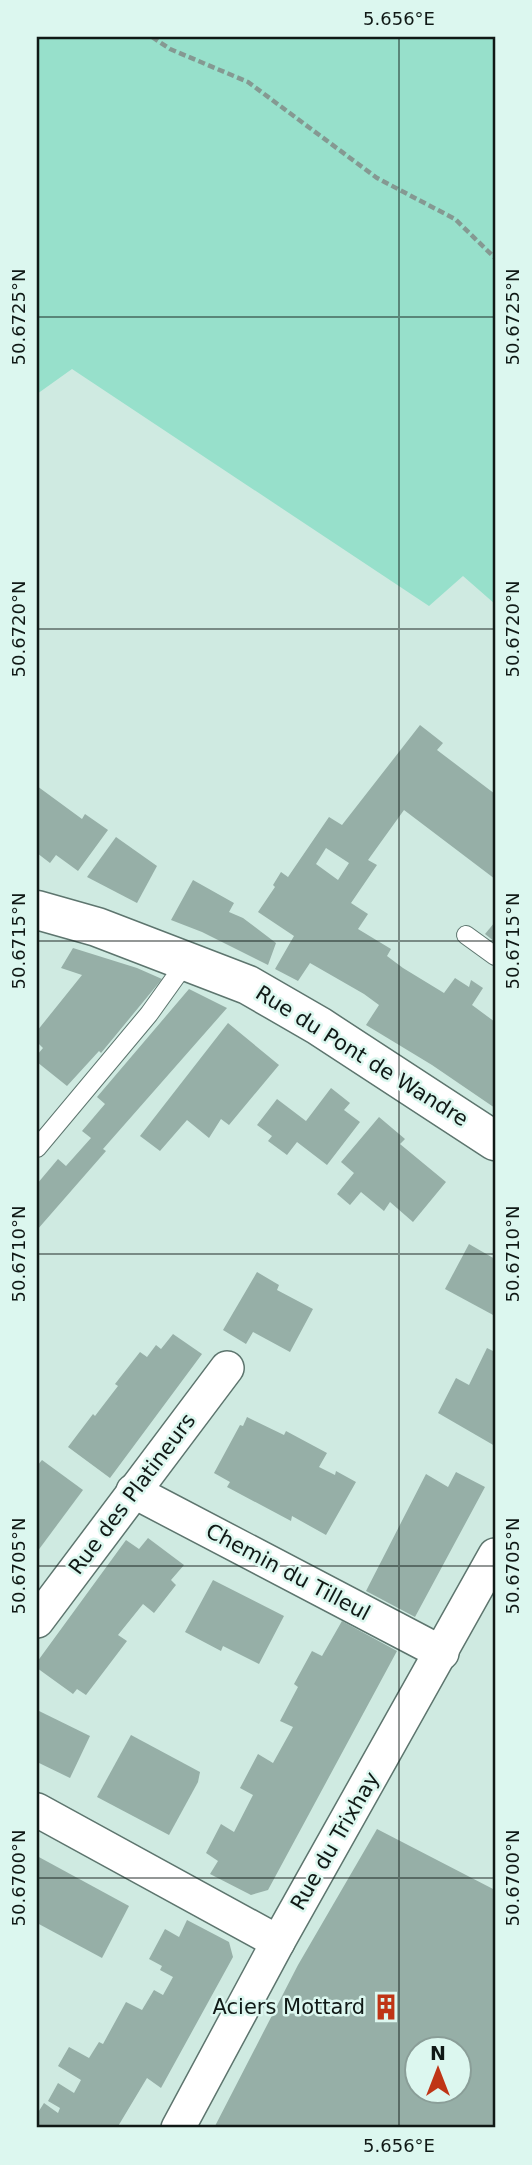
<svg xmlns="http://www.w3.org/2000/svg" width="532" height="2165" font-family="'DejaVu Sans',sans-serif">
	<rect width="100%" height="100%" fill="#cfeae1"/>
	<!-- green -->
	<path fill="#97e0cb" d="M 37,37 L 495,37 L 495,604 L 463,576 L 429,606 L 72,369 L 37,394 Z"/>
	<!-- building -->
	<g fill="#96afa7" fill-rule="evenodd">
		<path d="M 420,725 L 443,743 L 437,750 L 495,794 L 495,879 L 404,810 L 368,860 L 377,865 L 351,903 L 368,914 L 358,929 L 391,949 L 387,956 L 403,968 L 444,993 L 455,978 L 469,987 L 471,980 L 483,988 L 472,1005 L 495,1022 L 495,1108 L 432,1065 L 366,1025 L 379,1005 L 364,994 L 310,963 L 298,981 L 275,969 L 294,936 L 258,912 L 275,887 L 273,885 L 281,872 L 288,877 L 329,817 L 342,825 ZM 326,848 L 349,863 L 338,880 L 316,864 Z"/>
		<path d="M 37,786 L 82,819 L 85,814 L 108,830 L 78,871 L 56,855 L 50,863 L 37,853 Z"/>
		<path d="M 116,837 L 157,866 L 137,903 L 87,877 Z"/>
		<path d="M 193,880 L 234,903 L 229,912 L 243,918 L 276,943 L 268,965 L 202,932 L 171,920 Z"/>
		<path d="M 495,922 L 495,942 L 485,934 Z"/>
		<path d="M 73,948 L 137,968 L 162,979 L 101,1053 L 99,1051 L 67,1086 L 37,1062 L 37,1055 L 43,1048 L 37,1042 L 37,1031 L 82,975 L 61,968 Z"/>
		<path d="M 189,989 L 227,1008 L 103,1149 L 106,1151 L 37,1230 L 37,1184 L 58,1159 L 66,1166 L 91,1138 L 82,1131 L 105,1104 L 97,1097 Z"/>
		<path d="M 228,1023 L 279,1065 L 229,1125 L 221,1119 L 209,1138 L 187,1120 L 160,1151 L 140,1136 Z"/>
		<path d="M 331,1088 L 350,1103 L 344,1110 L 360,1122 L 327,1165 L 297,1142 L 287,1155 L 268,1141 L 272,1136 L 257,1125 L 277,1099 L 306,1121 Z"/>
		<path d="M 379,1117 L 405,1139 L 400,1144 L 446,1182 L 413,1222 L 390,1202 L 384,1211 L 361,1192 L 350,1205 L 337,1194 L 354,1173 L 341,1162 Z"/>
		<path d="M 469,1244 L 495,1259 L 495,1316 L 445,1289 Z"/>
		<path d="M 257,1272 L 279,1285 L 277,1290 L 313,1309 L 290,1352 L 253,1332 L 246,1344 L 223,1330 Z"/>
		<path d="M 173,1334 L 202,1354 L 110,1478 L 68,1447 L 93,1414 L 95,1416 L 118,1386 L 115,1384 L 140,1352 L 147,1357 L 156,1345 L 161,1349 Z"/>
		<path d="M 487,1348 L 495,1352 L 495,1446 L 438,1413 L 456,1378 L 469,1385 Z"/>
		<path d="M 247,1417 L 284,1435 L 286,1431 L 327,1453 L 319,1467 L 335,1475 L 336,1471 L 356,1482 L 326,1535 L 292,1516 L 291,1521 L 227,1487 L 230,1482 L 214,1473 L 240,1425 L 243,1426 Z"/>
		<path d="M 42,1460 L 83,1490 L 37,1552 L 37,1466 Z"/>
		<path d="M 456,1472 L 485,1487 L 415,1617 L 366,1591 L 426,1474 L 448,1487 Z"/>
		<path d="M 148,1538 L 184,1565 L 171,1580 L 176,1585 L 154,1613 L 143,1604 L 118,1635 L 127,1641 L 86,1695 L 77,1689 L 73,1694 L 37,1668 L 37,1662 L 126,1540 L 139,1549 Z"/>
		<path d="M 213,1580 L 284,1616 L 259,1664 L 223,1646 L 221,1651 L 185,1632 Z"/>
		<path d="M 342,1621 L 397,1651 L 268,1890 L 251,1895 L 210,1874 L 218,1861 L 206,1853 L 221,1824 L 234,1832 L 253,1795 L 240,1788 L 258,1754 L 273,1763 L 293,1727 L 280,1721 L 298,1687 L 294,1684 L 312,1651 L 322,1656 Z"/>
		<path d="M 37,1710 L 90,1736 L 70,1778 L 37,1762 Z"/>
		<path d="M 131,1735 L 200,1772 L 198,1782 L 169,1835 L 97,1797 Z"/>
		<path d="M 377,1829 L 495,1890 L 495,2128 L 214,2128 L 298,1965 ZM 416,2049 L 458,2049 L 458,2092 L 416,2092 Z"/>
		<path d="M 37,1856 L 129,1906 L 102,1958 L 37,1923 Z"/>
		<path d="M 187,1920 L 229,1942 L 233,1957 L 161,2088 L 147,2078 L 117,2128 L 37,2128 L 37,2114 L 44,2103 L 58,2113 L 60,2108 L 48,2101 L 58,2083 L 74,2093 L 81,2080 L 58,2066 L 69,2047 L 89,2058 L 99,2042 L 103,2044 L 126,2002 L 142,2010 L 154,1990 L 163,1995 L 173,1977 L 160,1970 L 162,1966 L 149,1959 L 165,1929 L 179,1937 Z"/>
	</g>
	<g fill="none" stroke-linecap="round" stroke-linejoin="round">
		<!-- lane casing -->
		<g stroke="#5d756e" stroke-width="20">
			<g id="lane">
				<path d="M 466,935 L 495,956"/>
				<path d="M 37,1148 L 149,1014 L 187,961"/>
			</g>
		</g>
		<!-- street casing -->
		<g stroke="#5d756e" stroke-width="36">
			<g id="street">
				<path d="M 133,1491 L 442,1653"/>
				<path d="M 37,1621 L 227,1368"/>
				<path d="M 37,1810 L 278,1942"/>
				<path d="M 178,2128 L 278,1942 L 495,1555"/>
			</g>
		</g>
		<!-- secondary casing -->
		<g stroke="#5d756e" stroke-width="41">
			<path id="secondary" d="M 37,910 L 97,927 L 248,985 L 319,1026 L 495,1141"/>
		</g>
		<!-- path -->
		<path stroke="#859992" stroke-width="4.5" stroke-dasharray="7 3.5" stroke-linecap="butt" d="M 152,37 L 170,49 L 248,82 L 377,178 L 455,219 L 495,258"/>
		<!-- lane -->
		<use href="#lane" stroke="#fff" stroke-width="18"/>
		<!-- street -->
		<use href="#street" stroke="#fff" stroke-width="33"/>
		<!-- secondary -->
		<use href="#secondary" stroke="#fff" stroke-width="38"/>
	</g>
	<!-- ticks -->
	<path fill="none" stroke="#101916" stroke-width="2" stroke-opacity="0.45" d="M 399,37 L 399,2128M 37,317 L 495,317M 37,629 L 495,629M 37,941 L 495,941M 37,1254 L 495,1254M 37,1566 L 495,1566M 37,1878 L 495,1878"/>
	<!-- icons -->
	<defs>
		<g id="building-bare" transform="scale(2.1)"><path d="M-4-6H4V6H1V3H-1V6H-4ZM-2.5-4.3h1.7v1.8h-1.7ZM.8-4.3h1.7v1.8H.8ZM-2.5-1h1.7V.8h-1.7ZM.8-1h1.7V.8H.8Z" fill="#bf3516" stroke="#dcf7ef" stroke-width="2.5" paint-order="stroke"/></g>
	</defs>
	<g fill-rule="evenodd">
		<use href="#building-bare" x="386" y="2007"/>
	</g>
	<g text-anchor="middle" dominant-baseline="central" stroke-width="5" stroke-linejoin="round" paint-order="stroke">
		<!-- street labels -->
		<g font-size="21" fill="#101916" stroke="#dcf7ef">
			<text transform="translate(362 1056) rotate(32)">Rue du Pont de Wandre</text>
			<text transform="translate(132 1494) rotate(-53)">Rue des Platineurs</text>
			<text transform="translate(288 1572) rotate(28)">Chemin du Tilleul</text>
			<text transform="translate(335 1841) rotate(-60)">Rue du Trixhay</text>
		</g>
		<!-- poi labels -->
		<g font-size="21" fill="#101916" stroke="#dcf7ef" text-anchor="end">
			<text x="365" y="2007">Aciers Mottard</text>
		</g>
	</g>
	<!-- border -->
	<rect width="532" height="2165" fill="none" stroke="#dcf7ef" stroke-width="77"/>
	<!-- north arrow -->
	<g transform="translate(438 2070)"><circle r="33" fill="#dcf7ef" stroke="#8a9e98" stroke-width="2"/>
	<path d="M0-5L12 26L0 18L-12 26Z" fill="#bf3516"/>
	<text y="-10" font-size="19" font-weight="bold" text-anchor="middle" fill="#101916">N</text>
	</g>
	<rect x="38" y="38" width="456" height="2088" fill="none" stroke="#101916" stroke-width="2.5"/>
	<g font-size="18" text-anchor="middle" fill="#101916">
		<text x="399" y="25">5.656°E</text>
		<text transform="translate(19 317) rotate(-90)" y="6">50.6725°N</text>
		<text transform="translate(513 317) rotate(-90)" y="6">50.6725°N</text>
		<text transform="translate(19 629) rotate(-90)" y="6">50.6720°N</text>
		<text transform="translate(513 629) rotate(-90)" y="6">50.6720°N</text>
		<text transform="translate(19 941) rotate(-90)" y="6">50.6715°N</text>
		<text transform="translate(513 941) rotate(-90)" y="6">50.6715°N</text>
		<text transform="translate(19 1254) rotate(-90)" y="6">50.6710°N</text>
		<text transform="translate(513 1254) rotate(-90)" y="6">50.6710°N</text>
		<text transform="translate(19 1566) rotate(-90)" y="6">50.6705°N</text>
		<text transform="translate(513 1566) rotate(-90)" y="6">50.6705°N</text>
		<text transform="translate(19 1878) rotate(-90)" y="6">50.6700°N</text>
		<text transform="translate(513 1878) rotate(-90)" y="6">50.6700°N</text>
		<text x="399" y="2152">5.656°E</text>
	</g>
</svg>
